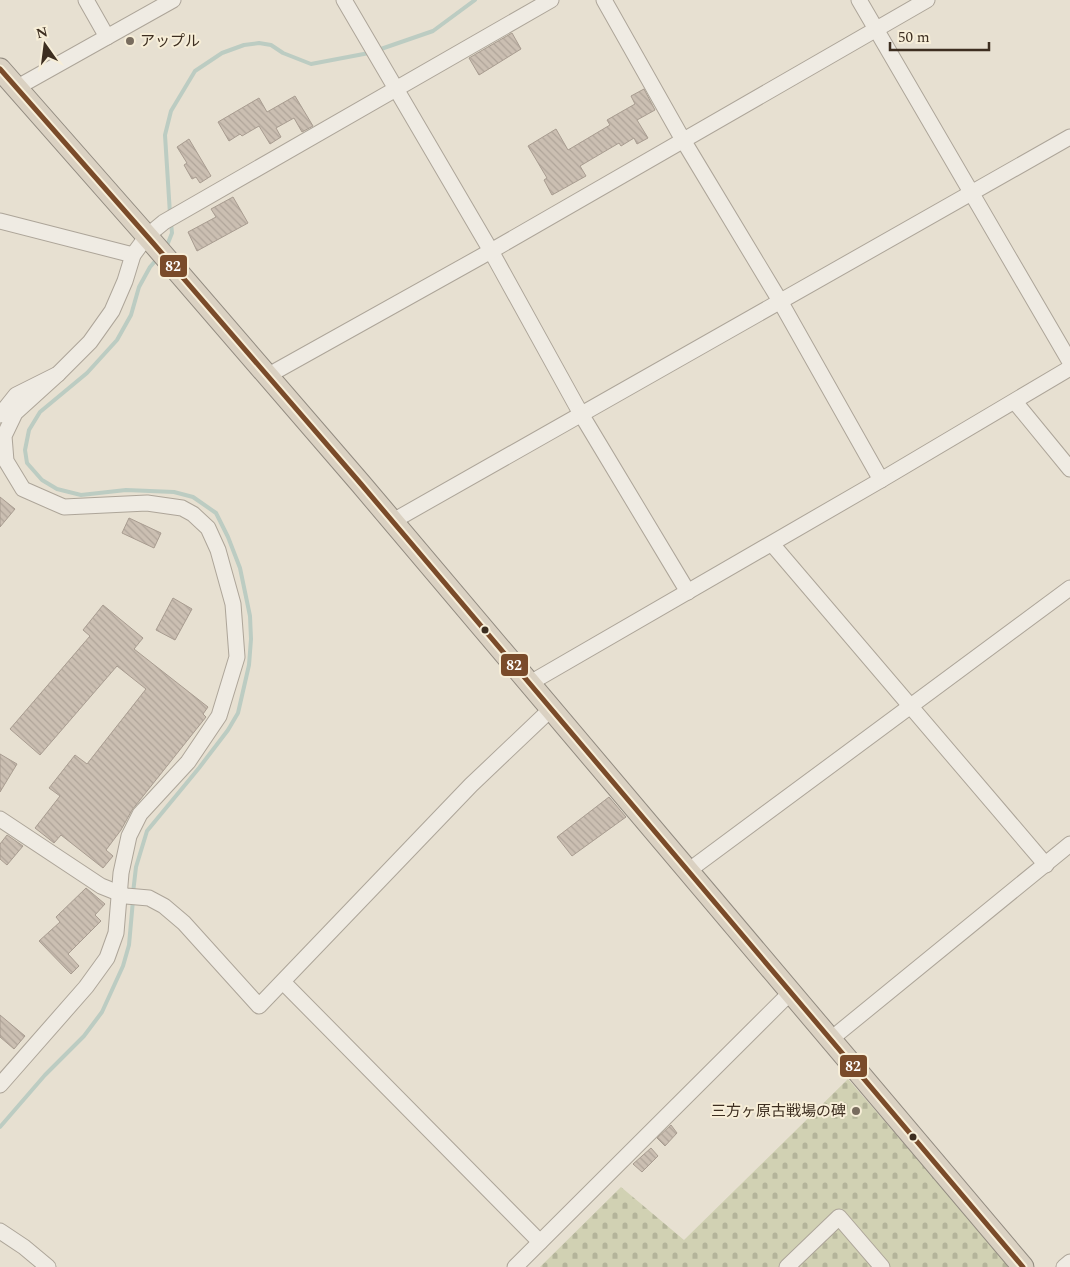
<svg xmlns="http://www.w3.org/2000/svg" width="1070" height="1267" font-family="Spectral,'Noto Sans JP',serif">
	<defs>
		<pattern id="cemetery-stones" width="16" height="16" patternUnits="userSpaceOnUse" patternTransform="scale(1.25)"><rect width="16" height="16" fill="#d1d1b3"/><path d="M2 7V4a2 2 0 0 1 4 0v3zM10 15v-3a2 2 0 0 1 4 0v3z" fill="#b4b49a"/></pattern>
		<pattern id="building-back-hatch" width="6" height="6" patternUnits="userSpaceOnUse" patternTransform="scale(1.25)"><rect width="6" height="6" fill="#cbbfb2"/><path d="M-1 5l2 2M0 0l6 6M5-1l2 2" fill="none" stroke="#afa499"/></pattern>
	</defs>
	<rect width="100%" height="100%" fill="#e7e0d1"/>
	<!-- cemetery -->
	<path fill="url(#cemetery-stones)" d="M 848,1079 L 1011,1267 L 540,1267 L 621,1187 L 684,1240 Z"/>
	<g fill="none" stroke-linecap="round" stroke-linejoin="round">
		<!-- stream -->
		<g stroke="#bcccc2" stroke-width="4">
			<path d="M 378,50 L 433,31 L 475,0"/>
			<path d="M 170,214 L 165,135 L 171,111 L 195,71 L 222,53 L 244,45 L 259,43 L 271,45 L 283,53 L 311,64 L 369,53"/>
			<path d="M 166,248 L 172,233 L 171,223"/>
			<path d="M 133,893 L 136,867 L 147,831 L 199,768 L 228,730 L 238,713 L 249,665 L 251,639 L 250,616 L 240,568 L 228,537 L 216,513 L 193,497 L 174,492 L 126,490 L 81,495 L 57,489 L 42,480 L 27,463 L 25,450 L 29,430 L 40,412 L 87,373 L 117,340 L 131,315 L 139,287 L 150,267 L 157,259"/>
			<path d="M 0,1127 L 45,1075 L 84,1036 L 102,1012 L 123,966 L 129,945 L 133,900"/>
		</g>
	</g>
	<!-- building -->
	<g fill="url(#building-back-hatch)" stroke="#a89c90">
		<path d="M 512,33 L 521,49 L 479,75 L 469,58 Z"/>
		<path d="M 644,89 L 655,110 L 637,120 L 648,138 L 637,144 L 634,138 L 621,146 L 619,143 L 580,166 L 586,176 L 552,195 L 544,180 L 547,178 L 528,146 L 556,129 L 568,150 L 610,125 L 607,120 L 635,104 L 631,96 Z"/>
		<path d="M 295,96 L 313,126 L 302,132 L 294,118 L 276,128 L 281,137 L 270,144 L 259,126 L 242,136 L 240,134 L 229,141 L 218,122 L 259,98 L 267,112 Z"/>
		<path d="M 189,139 L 211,176 L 200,183 L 196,177 L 192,179 L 184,165 L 187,163 L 177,147 Z"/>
		<path d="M 233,197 L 248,223 L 197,251 L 188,232 L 216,217 L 211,209 Z"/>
		<path d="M 0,497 L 15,509 L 0,527 Z"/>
		<path d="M 129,518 L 161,533 L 154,548 L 122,533 Z"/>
		<path d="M 173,598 L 192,609 L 175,640 L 156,630 Z"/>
		<path d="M 103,605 L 143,638 L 134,649 L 208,707 L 203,714 L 206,717 L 132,810 L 121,830 L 106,850 L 113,856 L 103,868 L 61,835 L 54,843 L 35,828 L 60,796 L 49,788 L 75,755 L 87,764 L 146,689 L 117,666 L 40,755 L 10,729 L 90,636 L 83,630 Z"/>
		<path d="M 0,754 L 17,764 L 0,792 Z"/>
		<path d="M 609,797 L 626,817 L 572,856 L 557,837 Z"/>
		<path d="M 7,835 L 23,846 L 7,865 L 0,859 L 0,844 Z"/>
		<path d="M 86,888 L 105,904 L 95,915 L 101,921 L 68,954 L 79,966 L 71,974 L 39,941 L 60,922 L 56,917 Z"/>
		<path d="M 0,1015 L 25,1036 L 14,1049 L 0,1037 Z"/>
		<path d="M 671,1125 L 677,1133 L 665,1146 L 657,1138 Z"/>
		<path d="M 651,1148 L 658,1156 L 642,1172 L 633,1164 Z"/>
	</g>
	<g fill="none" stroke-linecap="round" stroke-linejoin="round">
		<!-- minor casing -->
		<g stroke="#ada599" stroke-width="17">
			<g id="minor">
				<path d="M 86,0 L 107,37"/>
				<path d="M 344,0 L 491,251 L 581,414 L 688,592"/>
				<path d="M 604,0 L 683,140 L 780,301 L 881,480"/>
				<path d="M 859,0 L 1070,362"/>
				<path d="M 16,88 L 173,0"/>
				<path d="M 0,221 L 133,255"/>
				<path d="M 267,376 L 491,251 L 927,0"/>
				<path d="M 1015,402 L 1070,469"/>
				<path d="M 0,415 L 16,395 L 58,374 L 90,342 L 112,311 L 125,281 L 133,255 L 147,236 L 164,222 L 551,0"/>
				<path d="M 393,521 L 1070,137"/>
				<path d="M 772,544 L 1046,865"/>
				<path d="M 530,683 L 881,480 L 1070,368"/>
				<path d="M 0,819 L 101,886 L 126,896 L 149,898 L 164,906 L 184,923 L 259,1006 L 471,785 L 551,709"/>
				<path d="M 688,871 L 1070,588"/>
				<path d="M 283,982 L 540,1242"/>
				<path d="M 831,1039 L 1070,844"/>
				<path d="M 0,1085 L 86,987 L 107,958 L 116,933 L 121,873 L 129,836 L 140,814 L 188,762 L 219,716 L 237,657 L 233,604 L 218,550 L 208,528 L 193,514 L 182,508 L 147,503 L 64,507 L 23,489 L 6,461 L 4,436 L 15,413 L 58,374"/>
				<path d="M 0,1231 L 24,1247 L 48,1267"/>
				<path d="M 515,1267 L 791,992"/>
				<path d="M 787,1267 L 839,1217 L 882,1267"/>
				<path d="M 1064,1267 L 1070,1262"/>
			</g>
		</g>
		<!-- highway casing -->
		<g stroke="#928b80" stroke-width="23">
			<path id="highway" d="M 0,69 L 153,243 L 361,484 L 1023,1267"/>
		</g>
		<!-- minor -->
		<use href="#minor" stroke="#efebe3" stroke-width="15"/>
		<!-- highway -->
		<use href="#highway" stroke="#dad1c2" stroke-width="21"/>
		<!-- bus-1 casing -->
		<g stroke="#f7eed8" stroke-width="9">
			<path id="bus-1" d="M 0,69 L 153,243 L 361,484 L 1023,1267"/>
		</g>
		<!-- bus-1 -->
		<use href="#bus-1" stroke="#7a4b2a" stroke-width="5"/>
	</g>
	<!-- markers -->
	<g fill="#786c5e" stroke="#f7eed8" stroke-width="2">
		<circle cx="130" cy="41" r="5"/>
		<circle cx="856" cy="1111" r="5"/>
	</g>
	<g fill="#3d2e20" stroke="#f7eed8" stroke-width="2">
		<circle cx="485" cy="630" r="4.5"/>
		<circle cx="913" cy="1137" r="4.5"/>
	</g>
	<g text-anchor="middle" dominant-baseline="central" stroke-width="4" stroke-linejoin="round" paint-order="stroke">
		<!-- poi labels -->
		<g font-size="15" fill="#3d2e20" stroke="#f7eed8" text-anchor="start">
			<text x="140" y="41">アップル</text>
			<text x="846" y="1111" text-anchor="end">三方ヶ原古戦場の碑</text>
		</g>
	</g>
	<g stroke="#f7eed8" stroke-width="2">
		<rect x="159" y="254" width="29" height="24" rx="5" fill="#7a4b2a"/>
		<rect x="500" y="653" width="29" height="24" rx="5" fill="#7a4b2a"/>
		<rect x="839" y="1054" width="29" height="24" rx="5" fill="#7a4b2a"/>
	</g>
	<g font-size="14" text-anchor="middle" font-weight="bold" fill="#fff">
		<text x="173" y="271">82</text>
		<text x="514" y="670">82</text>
		<text x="853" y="1071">82</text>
	</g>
	<!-- north arrow -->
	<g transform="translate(45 45) rotate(346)" stroke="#f7eed8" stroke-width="4" paint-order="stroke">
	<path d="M0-4L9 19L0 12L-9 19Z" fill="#3d2e20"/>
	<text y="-8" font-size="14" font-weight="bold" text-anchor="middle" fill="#3d2e20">N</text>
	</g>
	<!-- scale -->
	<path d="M890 42v8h99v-8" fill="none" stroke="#3d2e20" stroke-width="2.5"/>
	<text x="898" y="42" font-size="15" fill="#3d2e20" stroke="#f7eed8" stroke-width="4" paint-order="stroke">50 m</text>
</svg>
